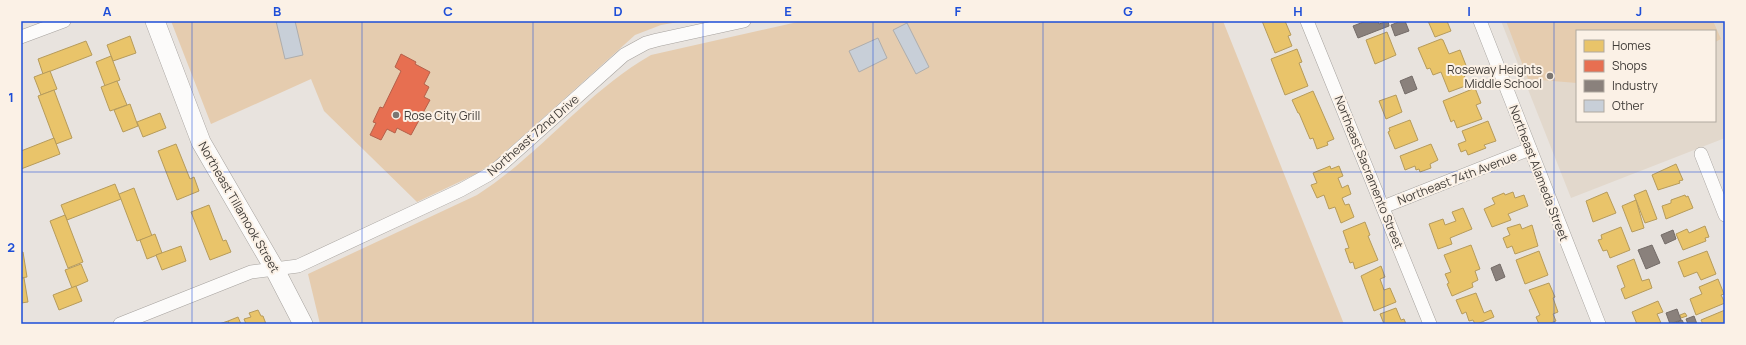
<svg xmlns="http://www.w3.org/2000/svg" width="1746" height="345" font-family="Manrope,sans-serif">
	<rect width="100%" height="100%" fill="#e8e3de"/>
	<!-- built -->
	<path fill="#e2d8cc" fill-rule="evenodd" d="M 1501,21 L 1725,21 L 1725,138 L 1571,198 ZM 1577,31 L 1715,31 L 1715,121 L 1577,121 Z"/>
	<!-- green -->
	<g fill="#e5ccaf">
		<path d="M 171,21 L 684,21 L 661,25 L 635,35 L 494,162 L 476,174 L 417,202 L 324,111 L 311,79 L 211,124 Z"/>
		<path d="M 802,21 L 1223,21 L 1344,324 L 320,324 L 308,274 L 477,195 C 540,155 586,92 651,55 Z"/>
		<path d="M 1506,21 L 1713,21 L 1721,39 L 1715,42 L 1715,31 L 1577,31 L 1577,83 L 1528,79 Z"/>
	</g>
	<!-- homes -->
	<g fill="#e9c46a" stroke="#b69b5b">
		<path d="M 1262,21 L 1285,21 L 1291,35 L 1288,36 L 1292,46 L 1275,53 Z"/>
		<path d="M 1428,21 L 1447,21 L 1451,31 L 1435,37 Z"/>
		<path d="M 1387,32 L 1396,55 L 1375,64 L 1366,40 Z"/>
		<path d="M 130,36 L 136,53 L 113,61 L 107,45 Z"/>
		<path d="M 1441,39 L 1443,40 L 1449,54 L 1460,50 L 1467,68 L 1462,70 L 1468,85 L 1449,92 L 1441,72 L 1433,75 L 1430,68 L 1427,69 L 1418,48 Z"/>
		<path d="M 86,41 L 92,55 L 43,74 L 38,59 Z"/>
		<path d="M 1297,49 L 1302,62 L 1299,63 L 1308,86 L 1285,95 L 1271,59 Z"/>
		<path d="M 111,56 L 120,80 L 105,86 L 96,62 Z"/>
		<path d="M 50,71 L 57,89 L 41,95 L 34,77 Z"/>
		<path d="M 117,81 L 127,105 L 110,111 L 101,87 Z"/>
		<path d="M 1475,88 L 1481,103 L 1476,105 L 1482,119 L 1457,128 L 1454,120 L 1451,122 L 1443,101 Z"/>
		<path d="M 54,90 L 72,138 L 56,144 L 38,96 Z"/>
		<path d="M 1313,91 L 1334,139 L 1327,142 L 1328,145 L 1317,149 L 1313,138 L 1310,139 L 1299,113 L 1298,113 L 1292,100 Z"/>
		<path d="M 1396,95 L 1402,112 L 1386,119 L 1379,101 Z"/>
		<path d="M 130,104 L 138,126 L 123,132 L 114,110 Z"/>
		<path d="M 160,113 L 166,128 L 143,137 L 137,122 Z"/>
		<path d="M 1410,120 L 1418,140 L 1395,149 L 1388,132 L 1390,131 L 1389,128 Z"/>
		<path d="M 1488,121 L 1496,141 L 1484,145 L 1486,148 L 1468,155 L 1466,150 L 1461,152 L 1458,144 L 1466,141 L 1462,131 Z"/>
		<path d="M 54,138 L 60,154 L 21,169 L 21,151 Z"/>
		<path d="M 176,144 L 190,179 L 194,177 L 199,191 L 177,200 L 158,151 Z"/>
		<path d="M 1431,144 L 1438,160 L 1430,164 L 1431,168 L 1420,172 L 1419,169 L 1416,170 L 1415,166 L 1405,170 L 1400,156 Z"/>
		<path d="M 1676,164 L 1683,180 L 1679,181 L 1680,183 L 1658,190 L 1652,175 Z"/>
		<path d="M 1330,166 L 1331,169 L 1339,166 L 1343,176 L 1338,178 L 1342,188 L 1348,185 L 1351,194 L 1342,198 L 1345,205 L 1349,204 L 1354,217 L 1341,223 L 1335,207 L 1329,209 L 1324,195 L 1317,198 L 1311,185 L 1317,183 L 1313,173 Z"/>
		<path d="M 115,184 L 121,199 L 67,220 L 61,205 Z"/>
		<path d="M 134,188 L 152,236 L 137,241 L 119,194 Z"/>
		<path d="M 1646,190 L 1657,219 L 1645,223 L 1634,195 Z"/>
		<path d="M 1513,192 L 1515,198 L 1524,195 L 1528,206 L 1508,214 L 1511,220 L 1492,227 L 1484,209 L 1495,204 L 1492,198 L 1504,193 L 1505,195 Z"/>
		<path d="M 1607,192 L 1616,213 L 1593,222 L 1586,201 Z"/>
		<path d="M 1685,195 L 1686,197 L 1688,196 L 1693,208 L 1666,219 L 1662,206 L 1671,203 L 1671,200 Z"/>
		<path d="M 1636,200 L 1644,228 L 1632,232 L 1622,206 Z"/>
		<path d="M 209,205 L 223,241 L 226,240 L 231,252 L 210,260 L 191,212 Z"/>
		<path d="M 1463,208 L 1472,229 L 1450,238 L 1452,244 L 1438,249 L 1429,224 L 1443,219 L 1445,225 L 1456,221 L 1452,212 Z"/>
		<path d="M 65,215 L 83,262 L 68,268 L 50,221 Z"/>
		<path d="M 1365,222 L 1370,235 L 1368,236 L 1378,260 L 1355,269 L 1353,262 L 1350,263 L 1345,249 L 1349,248 L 1343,231 Z"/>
		<path d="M 1520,224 L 1522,229 L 1532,225 L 1538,246 L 1515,254 L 1512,246 L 1507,248 L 1503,238 L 1510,235 L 1507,228 Z"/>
		<path d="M 1705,226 L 1709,237 L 1705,238 L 1706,241 L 1683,250 L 1676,234 L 1687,229 L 1689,233 Z"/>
		<path d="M 1621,227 L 1630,250 L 1610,258 L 1607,250 L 1603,251 L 1598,240 L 1602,239 L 1601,235 Z"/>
		<path d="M 155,234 L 162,253 L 147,259 L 140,240 Z"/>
		<path d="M 1471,245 L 1480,269 L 1475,271 L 1478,280 L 1472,283 L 1473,287 L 1452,296 L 1447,284 L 1449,283 L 1445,274 L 1451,272 L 1444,255 Z"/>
		<path d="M 181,246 L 186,261 L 162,270 L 156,255 Z"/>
		<path d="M 1539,251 L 1548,275 L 1525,284 L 1516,260 Z"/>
		<path d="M 1707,251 L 1716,274 L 1701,280 L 1697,272 L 1684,277 L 1678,262 Z"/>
		<path d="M 21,252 L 23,252 L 27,277 L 21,278 Z"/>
		<path d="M 1634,259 L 1642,281 L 1649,279 L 1652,288 L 1625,299 L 1621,289 L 1625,287 L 1617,266 Z"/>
		<path d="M 81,264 L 88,281 L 72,288 L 65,270 Z"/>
		<path d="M 1381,266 L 1385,277 L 1380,279 L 1384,290 L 1390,288 L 1396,302 L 1374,311 L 1361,276 Z"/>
		<path d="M 21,278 L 24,278 L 28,302 L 21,303 Z"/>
		<path d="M 1718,279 L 1724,294 L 1721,295 L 1725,303 L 1696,315 L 1690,299 L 1702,294 L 1699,287 Z"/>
		<path d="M 1549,283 L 1555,297 L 1553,298 L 1558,312 L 1553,314 L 1556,321 L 1548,324 L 1539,324 L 1536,317 L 1540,315 L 1529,290 Z"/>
		<path d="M 76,286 L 82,301 L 59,310 L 53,295 Z"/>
		<path d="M 1476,293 L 1484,313 L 1491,310 L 1494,317 L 1477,324 L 1475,324 L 1473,320 L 1469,321 L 1466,312 L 1462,314 L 1456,300 Z"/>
		<path d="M 1658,301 L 1663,312 L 1657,314 L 1661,323 L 1637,324 L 1632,312 Z"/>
		<path d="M 1396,308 L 1401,320 L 1404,319 L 1406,324 L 1384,324 L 1380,314 Z"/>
		<path d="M 258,310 L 261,316 L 263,316 L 266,324 L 246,324 L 244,319 L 251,317 L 249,313 Z"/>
		<path d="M 1725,310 L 1725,324 L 1703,324 L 1701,320 Z"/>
		<path d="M 1685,313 L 1687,316 L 1681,318 L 1680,315 Z"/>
		<path d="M 238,317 L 241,324 L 229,324 L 228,321 Z"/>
		<path d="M 228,321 L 229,324 L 219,324 Z"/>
	</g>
	<!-- shops -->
	<path fill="#e76f51" stroke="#b5604a" d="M 401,54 L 416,62 L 415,64 L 430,72 L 424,84 L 429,87 L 424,97 L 430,100 L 411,135 L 397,128 L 395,133 L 387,129 L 381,140 L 370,135 L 376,123 L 373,122 L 380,107 L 383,108 L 401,71 L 395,67 Z"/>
	<!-- industry -->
	<g fill="#8a817c" stroke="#746c68">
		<path d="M 1366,21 L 1378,21 L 1379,24 L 1388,21 L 1389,26 L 1358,38 L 1353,26 Z"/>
		<path d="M 1401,21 L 1405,21 L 1409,31 L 1395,36 L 1391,25 Z"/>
		<path d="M 1412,76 L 1417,89 L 1405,94 L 1400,81 Z"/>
		<path d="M 1673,230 L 1676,239 L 1665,244 L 1661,235 Z"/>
		<path d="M 1652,245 L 1660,263 L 1646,269 L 1638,250 Z"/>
		<path d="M 1500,264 L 1505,277 L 1496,281 L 1491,268 Z"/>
		<path d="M 1677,309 L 1681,320 L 1670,324 L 1666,313 Z"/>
		<path d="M 1694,316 L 1697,324 L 1688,324 L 1686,319 Z"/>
		<path d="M 1682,320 L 1684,324 L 1673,324 Z"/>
	</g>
	<!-- building -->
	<g fill="#c8cfd8" stroke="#aeadac">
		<path d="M 276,21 L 295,21 L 303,55 L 285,59 Z"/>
		<path d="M 907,23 L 929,67 L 916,74 L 893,30 Z"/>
		<path d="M 878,38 L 887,58 L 859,72 L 849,51 Z"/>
	</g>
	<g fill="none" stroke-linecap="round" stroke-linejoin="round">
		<!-- street casing -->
		<g stroke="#a6a29e" stroke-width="14">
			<g id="street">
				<path d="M 1307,21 L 1430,324"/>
				<path d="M 1480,21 L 1599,324"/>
				<path d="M 21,37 L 64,21"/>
				<path d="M 1701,154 L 1725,215"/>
				<path d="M 1383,207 L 1530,149"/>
				<path d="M 120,324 L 251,272 L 298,266 L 461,190 L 488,175 L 500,166 L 624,55 L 646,43 L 657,40 L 744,21"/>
			</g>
		</g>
		<!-- secondary casing -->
		<g stroke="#a6a29e" stroke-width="20">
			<path id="secondary" d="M 155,21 L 201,142 L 274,268 L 303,324"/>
		</g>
		<!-- street -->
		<use href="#street" stroke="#fcfbfa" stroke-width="13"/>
		<!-- secondary -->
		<use href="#secondary" stroke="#fcfbfa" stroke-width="19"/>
	</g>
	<!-- grid -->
	<path fill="none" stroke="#1d4ed8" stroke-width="1" stroke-opacity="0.55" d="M 192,21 L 192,324M 362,21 L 362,324M 533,21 L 533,324M 703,21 L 703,324M 873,21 L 873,324M 1043,21 L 1043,324M 1213,21 L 1213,324M 1384,21 L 1384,324M 1554,21 L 1554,324M 21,172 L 1725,172"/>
	<!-- markers -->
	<g fill="#7b7672" stroke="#fbf1e6" stroke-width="1.5">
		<circle cx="1550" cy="76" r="4"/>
		<circle cx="396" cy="115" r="4"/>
	</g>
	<g text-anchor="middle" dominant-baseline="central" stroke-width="4" stroke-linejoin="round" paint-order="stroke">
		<!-- poi labels -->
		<g font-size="12" fill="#403c38" stroke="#fbf1e6" text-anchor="end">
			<text x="1542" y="69">Roseway Heights<tspan x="1542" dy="14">Middle School</tspan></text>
			<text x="404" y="115" text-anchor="start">Rose City Grill</text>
		</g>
		<!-- street labels -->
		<g font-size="12" fill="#403c38" stroke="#fbf1e6">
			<text transform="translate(533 135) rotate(-41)">Northeast 72nd Drive</text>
			<text transform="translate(1369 172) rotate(68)">Northeast Sacramento Street</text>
			<text transform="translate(1539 173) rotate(69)">Northeast Alameda Street</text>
			<text transform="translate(1457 178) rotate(-21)">Northeast 74th Avenue</text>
			<text transform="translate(239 207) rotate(60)">Northeast Tillamook Street</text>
		</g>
	</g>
	<!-- border -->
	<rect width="1746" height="345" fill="none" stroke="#fbf1e6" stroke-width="44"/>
	<!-- legend -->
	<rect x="1576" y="30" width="140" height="92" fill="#fbf1e6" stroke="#b0a9a0"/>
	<rect x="1584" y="40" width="20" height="12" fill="#e9c46a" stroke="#b0a9a0"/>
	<text x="1612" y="50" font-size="12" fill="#403c38">Homes</text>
	<rect x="1584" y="60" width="20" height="12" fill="#e76f51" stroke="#b0a9a0"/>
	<text x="1612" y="70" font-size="12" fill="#403c38">Shops</text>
	<rect x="1584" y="80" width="20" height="12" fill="#8a817c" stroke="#b0a9a0"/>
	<text x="1612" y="90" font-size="12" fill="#403c38">Industry</text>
	<rect x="1584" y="100" width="20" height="12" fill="#c8cfd8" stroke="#b0a9a0"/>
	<text x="1612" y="110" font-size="12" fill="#403c38">Other</text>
	<rect x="22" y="22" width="1702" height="301" fill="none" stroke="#1d4ed8" stroke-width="1.5"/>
	<g font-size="13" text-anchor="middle" font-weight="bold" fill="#1d4ed8">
		<text x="107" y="16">A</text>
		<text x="277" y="16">B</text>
		<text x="448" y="16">C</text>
		<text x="618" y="16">D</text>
		<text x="788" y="16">E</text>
		<text x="958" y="16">F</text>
		<text x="1128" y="16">G</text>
		<text x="1298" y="16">H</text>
		<text x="1469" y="16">I</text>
		<text x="1639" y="16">J</text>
		<text x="11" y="102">1</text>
		<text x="11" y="252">2</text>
	</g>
</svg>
